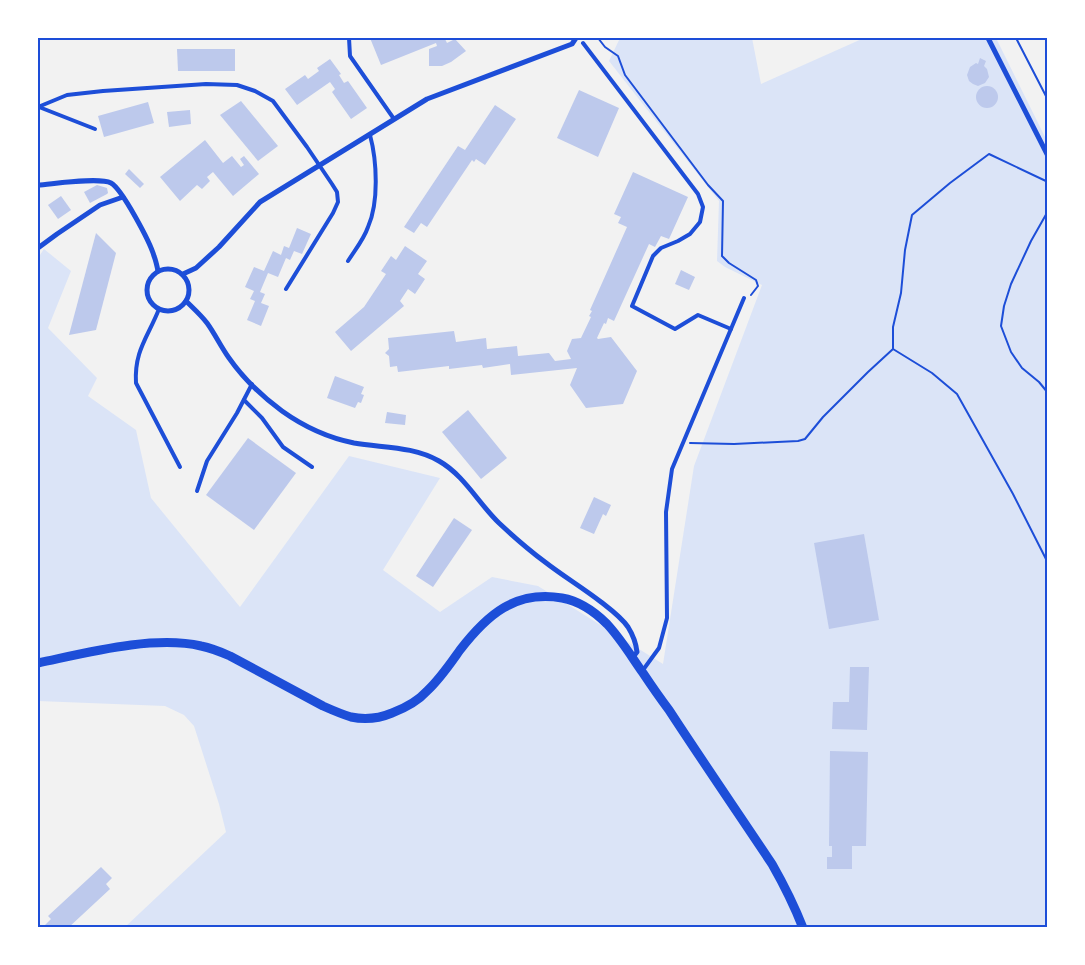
<svg xmlns="http://www.w3.org/2000/svg" width="1085" height="965" font-family="Helvetica,sans-serif">
	<rect width="100%" height="100%" fill="#f2f2f2"/>
	<!-- green -->
	<path fill="#dbe4f7" d="M 620,38 L 752,38 L 761,84 L 864,38 L 996,38 L 1047,141 L 1047,927 L 125,927 L 226,832 L 219,804 L 194,726 L 184,715 L 165,706 L 38,701 L 38,258 L 44,249 L 71,271 L 48,328 L 97,378 L 88,396 L 136,430 L 151,498 L 240,607 L 349,456 L 440,478 L 383,570 L 440,612 L 492,577 L 538,586 L 663,664 L 694,466 L 762,285 L 725,267 L 717,261 L 719,201 L 609,61 Z"/>
	<!-- building -->
	<g fill="#bdc9ec">
		<path d="M 370,38 L 450,38 L 445,39 L 447,43 L 455,39 L 466,51 L 451,62 L 442,66 L 429,66 L 429,49 L 437,46 L 436,43 L 381,65 Z"/>
		<path d="M 177,49 L 235,49 L 235,71 L 178,71 Z"/>
		<path d="M 980,58 L 986,61 L 984,66 L 987,69 L 989,77 L 985,83 L 978,86 L 973,84 L 969,81 L 967,75 L 970,67 L 976,63 L 978,64 Z"/>
		<path d="M 330,59 L 341,74 L 339,75 L 344,83 L 348,81 L 367,108 L 351,119 L 332,92 L 335,89 L 330,82 L 297,105 L 285,89 L 305,75 L 308,79 L 319,71 L 317,68 Z"/>
		<circle cx="987" cy="97" r="11"/>
		<path d="M 579,90 L 619,108 L 598,157 L 557,138 Z"/>
		<path d="M 241,101 L 278,146 L 258,161 L 220,115 Z"/>
		<path d="M 148,102 L 154,123 L 104,137 L 98,116 Z"/>
		<path d="M 495,105 L 516,119 L 485,165 L 476,159 L 474,162 L 472,160 L 427,227 L 421,223 L 414,233 L 404,227 L 458,146 L 465,150 Z"/>
		<path d="M 190,110 L 191,124 L 169,127 L 167,112 Z"/>
		<path d="M 205,140 L 223,163 L 232,156 L 241,167 L 244,165 L 240,159 L 244,156 L 259,174 L 233,196 L 213,172 L 207,177 L 210,181 L 202,189 L 197,185 L 180,201 L 160,177 Z"/>
		<path d="M 129,169 L 144,184 L 140,188 L 125,174 Z"/>
		<path d="M 633,172 L 688,197 L 669,239 L 661,236 L 655,247 L 649,244 L 614,321 L 608,318 L 606,324 L 604,323 L 597,338 L 598,339 L 611,337 L 637,371 L 623,404 L 586,408 L 570,385 L 577,368 L 511,375 L 510,364 L 483,368 L 482,365 L 449,369 L 449,366 L 398,372 L 397,366 L 390,367 L 389,356 L 385,353 L 389,349 L 388,338 L 454,331 L 456,342 L 486,338 L 487,349 L 517,346 L 518,356 L 549,353 L 555,361 L 571,359 L 567,351 L 572,339 L 581,338 L 591,317 L 589,316 L 592,311 L 590,310 L 627,227 L 618,223 L 621,217 L 614,214 Z"/>
		<path d="M 97,185 L 107,188 L 108,193 L 107,194 L 90,203 L 84,192 Z"/>
		<path d="M 61,196 L 71,210 L 58,219 L 48,205 Z"/>
		<path d="M 297,228 L 311,234 L 302,254 L 294,251 L 290,260 L 286,258 L 278,277 L 268,273 L 260,292 L 265,294 L 261,303 L 269,306 L 261,326 L 247,320 L 255,301 L 250,299 L 254,291 L 245,287 L 254,267 L 264,271 L 273,251 L 281,255 L 284,246 L 289,248 Z"/>
		<path d="M 96,233 L 116,253 L 96,330 L 69,335 Z"/>
		<path d="M 405,246 L 427,261 L 418,274 L 425,279 L 415,294 L 408,289 L 400,301 L 404,306 L 351,351 L 335,332 L 364,307 L 386,274 L 381,271 L 391,256 L 396,260 Z"/>
		<path d="M 681,270 L 695,277 L 689,290 L 675,284 Z"/>
		<path d="M 335,376 L 364,387 L 361,394 L 364,395 L 361,403 L 358,402 L 355,408 L 327,398 Z"/>
		<path d="M 468,410 L 507,458 L 481,479 L 442,432 Z"/>
		<path d="M 387,412 L 406,415 L 405,425 L 385,423 Z"/>
		<path d="M 248,438 L 296,473 L 254,530 L 206,495 Z"/>
		<path d="M 594,497 L 611,505 L 606,516 L 603,514 L 594,534 L 580,528 Z"/>
		<path d="M 454,518 L 472,530 L 433,587 L 416,576 Z"/>
		<path d="M 864,534 L 879,620 L 829,629 L 814,543 Z"/>
		<path d="M 850,667 L 869,667 L 867,730 L 832,729 L 833,702 L 849,702 Z"/>
		<path d="M 830,751 L 868,752 L 866,846 L 852,846 L 852,869 L 827,869 L 827,857 L 832,857 L 832,846 L 829,846 Z"/>
		<path d="M 101,867 L 112,878 L 106,884 L 110,889 L 68,928 L 42,928 L 51,919 L 48,916 Z"/>
	</g>
	<g fill="none" stroke-linecap="round" stroke-linejoin="round">
		<!-- path -->
		<g stroke="#1d4ed8" stroke-width="2">
			<path d="M 598,38 L 605,47 L 618,56 L 625,75 L 708,185 L 723,201 L 722,256 L 729,263 L 756,280 L 758,286 L 751,295"/>
			<path d="M 1016,38 L 1048,100"/>
			<path d="M 1048,211 L 1031,241 L 1011,284 L 1004,306 L 1001,326 L 1011,352 L 1022,368 L 1039,382 L 1048,393"/>
			<path d="M 893,349 L 932,373 L 957,394 L 1013,494 L 1048,563"/>
			<path d="M 690,443 L 734,444 L 798,441 L 805,439 L 823,417 L 868,372 L 893,349 L 893,327 L 901,293 L 905,250 L 912,215 L 950,183 L 989,154 L 1048,182"/>
		</g>
		<!-- service -->
		<g stroke="#1d4ed8" stroke-width="4">
			<path d="M 349,38 L 350,56 L 394,119"/>
			<path d="M 583,43 L 698,194 L 703,207 L 700,222 L 690,234 L 678,241 L 661,248 L 653,256 L 632,306 L 675,329 L 698,315 L 731,329"/>
			<path d="M 38,107 L 67,95 L 103,91 L 206,84 L 237,85 L 255,91 L 273,101 L 307,147 L 332,184 L 337,192 L 338,202 L 333,213 L 286,289"/>
			<path d="M 39,107 L 95,129"/>
			<path d="M 348,261 C 355,250 364,239 368,227 C 379,202 377,161 370,135"/>
			<path d="M 159,309 C 148,337 134,351 136,383 L 180,467"/>
			<path d="M 244,400 L 262,418 L 283,447 L 312,467"/>
			<path d="M 197,491 L 207,461 L 237,413 L 252,384"/>
			<path d="M 643,670 L 659,648 L 667,618 L 666,512 L 672,469 L 744,298"/>
		</g>
		<!-- minor -->
		<g stroke="#1d4ed8" stroke-width="5">
			<path d="M 988,38 L 1048,156"/>
			<path d="M 38,185 C 53,184 99,177 111,183 C 122,189 150,242 154,256 C 156,261 157,266 158,271"/>
			<path d="M 38,248 L 57,234 L 100,205 L 123,197"/>
			<circle cx="168" cy="290" r="21"/>
			<path d="M 183,274 L 196,268 L 219,247 L 260,202 L 427,99 L 572,44 L 576,38"/>
			<path d="M 186,301 C 193,308 201,315 207,323 C 215,334 221,347 229,358 C 243,378 263,397 282,411 C 303,426 329,438 354,443 C 383,448 413,446 439,461 C 464,475 479,504 499,523 C 514,537 529,550 545,562 C 563,576 583,588 601,602 C 610,609 621,617 628,627 C 633,635 636,643 637,652 L 633,657"/>
		</g>
		<!-- tertiary -->
		<path stroke="#1d4ed8" stroke-width="9" d="M 38,663 C 86,653 153,635 201,646 C 211,648 221,652 230,656 L 323,706 C 332,710 341,714 351,717 C 365,720 380,718 392,713 C 405,708 418,701 427,691 C 440,679 450,664 460,650 C 487,615 515,590 562,598 C 579,601 595,612 607,624 C 621,639 631,656 643,673 C 651,685 660,698 669,710 C 703,762 738,813 772,864 C 784,885 794,905 803,928"/>
	</g>
	<!-- border -->
	<rect width="1085" height="965" fill="none" stroke="#ffffff" stroke-width="78"/>
	<rect x="39" y="39" width="1007" height="887" fill="none" stroke="#1d4ed8" stroke-width="2"/>
</svg>
